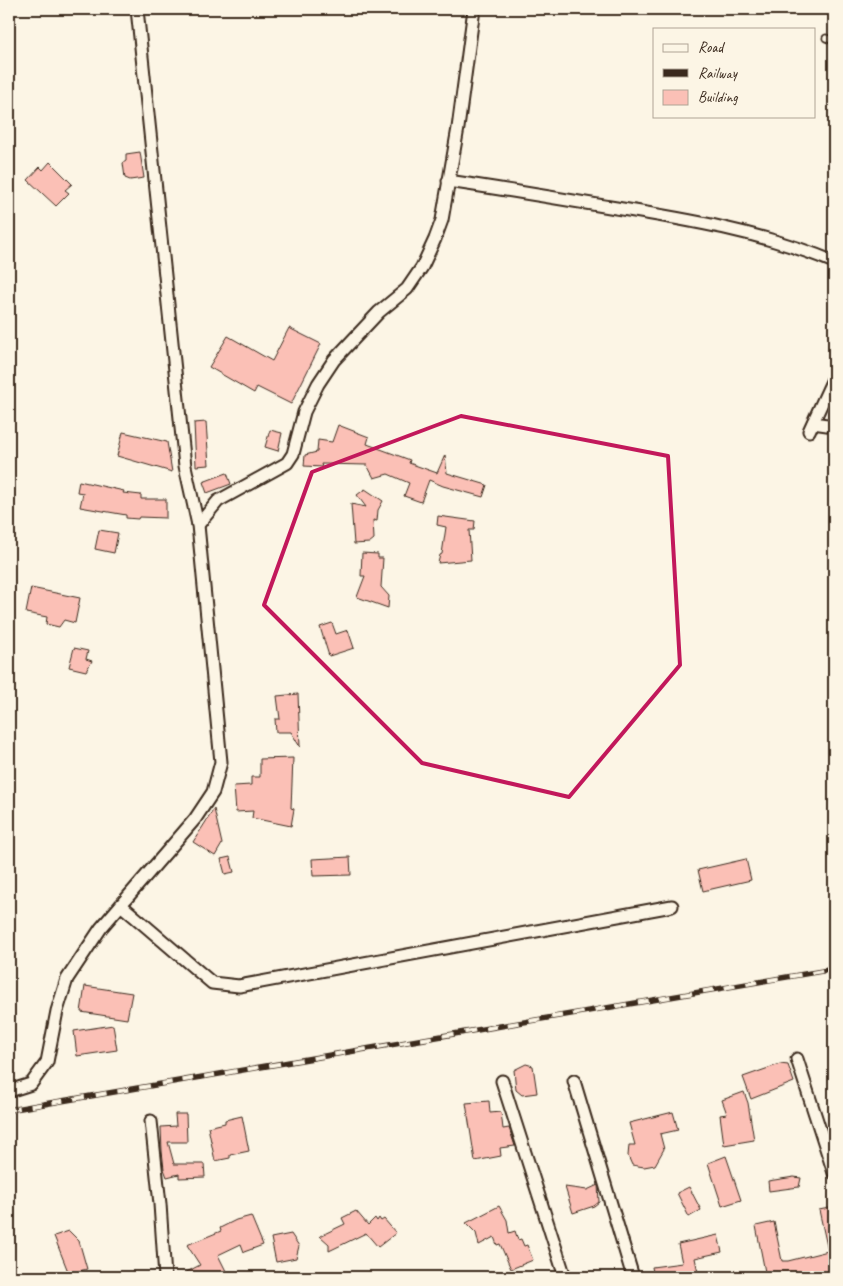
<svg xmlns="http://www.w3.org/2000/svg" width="843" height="1286" font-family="Caveat,sans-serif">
	<rect width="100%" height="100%" fill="#fcf5e5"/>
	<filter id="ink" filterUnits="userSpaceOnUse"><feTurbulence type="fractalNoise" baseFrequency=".02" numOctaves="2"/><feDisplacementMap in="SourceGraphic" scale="10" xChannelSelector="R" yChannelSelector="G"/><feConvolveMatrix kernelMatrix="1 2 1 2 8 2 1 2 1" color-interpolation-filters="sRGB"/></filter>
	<g filter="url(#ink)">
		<!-- building -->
		<g fill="#fbc0b6" stroke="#3b2a1e">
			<path d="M 140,152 L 144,178 L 130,180 L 125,178 L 123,163 L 126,161 L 126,154 Z"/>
			<path d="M 50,162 L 72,184 L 65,190 L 69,193 L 56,206 L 28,180 L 40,167 L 43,170 Z"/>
			<path d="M 289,328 L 321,344 L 291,404 L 257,387 L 254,393 L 209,367 L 228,336 L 272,361 Z"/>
			<path d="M 206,422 L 209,465 L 196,466 L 194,423 Z"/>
			<path d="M 338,425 L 369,437 L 367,444 L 410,460 L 409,463 L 437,473 L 445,455 L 447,473 L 487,485 L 483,497 L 443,486 L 429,480 L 421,502 L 404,496 L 409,483 L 388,474 L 374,478 L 367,465 L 321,464 L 322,467 L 304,466 L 305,455 L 317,452 L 318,440 L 332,442 Z"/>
			<path d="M 270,430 L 282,433 L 278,451 L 265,447 Z"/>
			<path d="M 123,432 L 167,442 L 172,472 L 117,456 Z"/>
			<path d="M 227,473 L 231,484 L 207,493 L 203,482 Z"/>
			<path d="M 79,481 L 124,491 L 123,493 L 141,495 L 141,499 L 166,499 L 166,518 L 139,517 L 138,519 L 126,518 L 126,515 L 80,507 L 83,493 L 77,492 Z"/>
			<path d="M 365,489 L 383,501 L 378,510 L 377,521 L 373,520 L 374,539 L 369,543 L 354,544 L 351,504 L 366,507 L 357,495 Z"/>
			<path d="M 438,516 L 475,521 L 474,530 L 469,530 L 471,560 L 438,563 L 440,555 L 442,554 L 446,527 L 437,525 Z"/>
			<path d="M 99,530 L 118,533 L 114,553 L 95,549 Z"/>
			<path d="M 362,553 L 378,554 L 378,558 L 383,558 L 381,587 L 389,596 L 388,608 L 357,597 L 365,576 L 361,576 Z"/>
			<path d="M 31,588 L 80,598 L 75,623 L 64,620 L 59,627 L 46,624 L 47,617 L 26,613 Z"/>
			<path d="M 332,623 L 336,634 L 348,630 L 354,648 L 329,656 L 320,627 Z"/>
			<path d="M 74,648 L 88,651 L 86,659 L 92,661 L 86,671 L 69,667 Z"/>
			<path d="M 298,694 L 300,747 L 291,732 L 276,732 L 275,719 L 280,719 L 277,696 Z"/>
			<path d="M 293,758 L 291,808 L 294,809 L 291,826 L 252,818 L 253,811 L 236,812 L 234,786 L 251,785 L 251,777 L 260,777 L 260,759 Z"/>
			<path d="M 214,809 L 222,844 L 215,856 L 193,842 Z"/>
			<path d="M 230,857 L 234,872 L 225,874 L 221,859 Z"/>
			<path d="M 350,857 L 351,875 L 313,876 L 312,859 Z"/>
			<path d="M 746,859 L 751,880 L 703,891 L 698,870 Z"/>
			<path d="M 85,986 L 132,993 L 127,1019 L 81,1012 Z"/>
			<path d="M 113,1025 L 117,1050 L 77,1056 L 74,1031 Z"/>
			<path d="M 526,1064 L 533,1066 L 537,1093 L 522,1095 L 516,1090 L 514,1070 Z"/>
			<path d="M 780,1064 L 788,1065 L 794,1082 L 751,1099 L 743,1077 Z"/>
			<path d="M 744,1092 L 748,1103 L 754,1140 L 724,1145 L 720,1115 L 727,1114 L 722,1100 Z"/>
			<path d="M 489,1101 L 490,1113 L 501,1112 L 503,1129 L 509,1128 L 515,1146 L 500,1148 L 501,1156 L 475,1161 L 466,1103 Z"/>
			<path d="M 673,1112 L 678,1130 L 660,1134 L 664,1149 L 655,1165 L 644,1167 L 632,1165 L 628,1156 L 629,1145 L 635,1145 L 629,1123 Z"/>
			<path d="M 175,1114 L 186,1114 L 187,1142 L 168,1142 L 174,1164 L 204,1164 L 205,1177 L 179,1178 L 179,1174 L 167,1177 L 164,1169 L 162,1151 L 161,1127 L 176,1126 Z"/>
			<path d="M 242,1116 L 249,1151 L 230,1155 L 230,1158 L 215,1161 L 208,1127 L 225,1123 L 225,1120 Z"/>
			<path d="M 726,1156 L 741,1200 L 722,1206 L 708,1163 Z"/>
			<path d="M 794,1177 L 801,1178 L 799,1187 L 769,1191 L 768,1181 Z"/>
			<path d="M 598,1185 L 599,1202 L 594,1206 L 573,1213 L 565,1187 L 587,1190 Z"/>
			<path d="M 689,1187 L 701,1210 L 689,1217 L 677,1193 Z"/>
			<path d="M 499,1206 L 507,1220 L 509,1233 L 515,1231 L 518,1240 L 521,1239 L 524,1246 L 527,1245 L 533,1260 L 511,1269 L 500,1244 L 497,1245 L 494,1237 L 479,1245 L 476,1233 L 466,1223 Z"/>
			<path d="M 834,1207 L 834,1277 L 766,1277 L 756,1226 L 774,1222 L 782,1261 L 788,1261 L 828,1251 L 819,1210 Z"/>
			<path d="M 356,1211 L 368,1225 L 375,1218 L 377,1221 L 379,1218 L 381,1221 L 384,1219 L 396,1233 L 378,1247 L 366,1233 L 329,1251 L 329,1244 L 320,1236 L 345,1224 L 342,1218 Z"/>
			<path d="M 251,1216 L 263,1245 L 244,1252 L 241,1244 L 218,1255 L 227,1273 L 218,1277 L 177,1277 L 200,1265 L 187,1245 L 221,1231 L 220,1228 L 236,1220 Z"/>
			<path d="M 69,1231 L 79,1241 L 87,1269 L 69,1274 L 54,1236 Z"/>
			<path d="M 291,1234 L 299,1246 L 296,1258 L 276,1262 L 271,1238 Z"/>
			<path d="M 718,1235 L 722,1252 L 695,1258 L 699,1277 L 654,1277 L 652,1267 L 682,1263 L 678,1244 Z"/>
		</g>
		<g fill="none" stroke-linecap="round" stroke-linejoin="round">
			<!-- lane casing -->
			<g stroke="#3b2a1e" stroke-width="9">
				<path id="lane" d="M 826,38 L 834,41"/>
			</g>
			<!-- street casing -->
			<g stroke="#3b2a1e" stroke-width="15">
				<g id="street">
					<path d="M 448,181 C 502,189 556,198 610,207 C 685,219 763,232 834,262"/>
					<path d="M 813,423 L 834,426"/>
					<path d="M 809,431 L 834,377"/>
					<path d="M 198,525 L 218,501 L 287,463 L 293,454 L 304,412 L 318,384 L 334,360 L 379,312 L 407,289 L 422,267 L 435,239 L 442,220 L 458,128 L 474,9"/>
					<path d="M 121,905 L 212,983 L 239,986 L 672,906"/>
					<path d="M 797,1059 L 834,1173"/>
					<path d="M 502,1081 L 565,1277"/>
					<path d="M 574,1081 L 633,1277"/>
					<path d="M 9,1091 L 31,1084 L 47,1062 L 57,1011 L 67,979 L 101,928 L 195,819 L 213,792 L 221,762 L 198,525 L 185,466 L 137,9"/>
					<path d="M 151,1121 L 160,1204 L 165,1277"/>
				</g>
			</g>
			<!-- lane -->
			<use href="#lane" stroke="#fcf5e5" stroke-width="5.5"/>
			<!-- street -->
			<use href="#street" stroke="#fcf5e5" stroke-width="11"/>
			<!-- rail casing -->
			<g stroke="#3b2a1e" stroke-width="5.5">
				<path id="rail" d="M 9,1110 L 834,969"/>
			</g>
			<!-- rail -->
			<use href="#rail" stroke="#fcf5e5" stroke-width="4" stroke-dasharray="11" stroke-linecap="butt"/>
		</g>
	</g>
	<!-- marked area -->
	<path fill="none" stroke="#c2185b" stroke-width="4" stroke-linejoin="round" d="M 461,416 L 668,456 L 680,665 L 569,797 L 422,763 L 264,605 L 312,472 Z"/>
	<!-- margin -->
	<rect width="843" height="1286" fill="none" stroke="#fcf5e5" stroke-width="30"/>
	<rect x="15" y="15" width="813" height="1256" fill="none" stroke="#3b2a1e" stroke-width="2" filter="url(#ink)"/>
	<!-- legend -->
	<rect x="653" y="28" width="162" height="90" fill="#fcf5e5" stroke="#afa495"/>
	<rect x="663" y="44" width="25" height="8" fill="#fcf5e5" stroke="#afa495"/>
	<text x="698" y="52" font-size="15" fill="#3b2a1e">Road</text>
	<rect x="663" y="69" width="25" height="8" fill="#3b2a1e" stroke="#afa495"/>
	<text x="698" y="78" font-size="15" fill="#3b2a1e">Railway</text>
	<rect x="663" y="90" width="25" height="15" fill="#fbc0b6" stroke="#afa495"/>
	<text x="698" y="102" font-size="15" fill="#3b2a1e">Building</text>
</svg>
